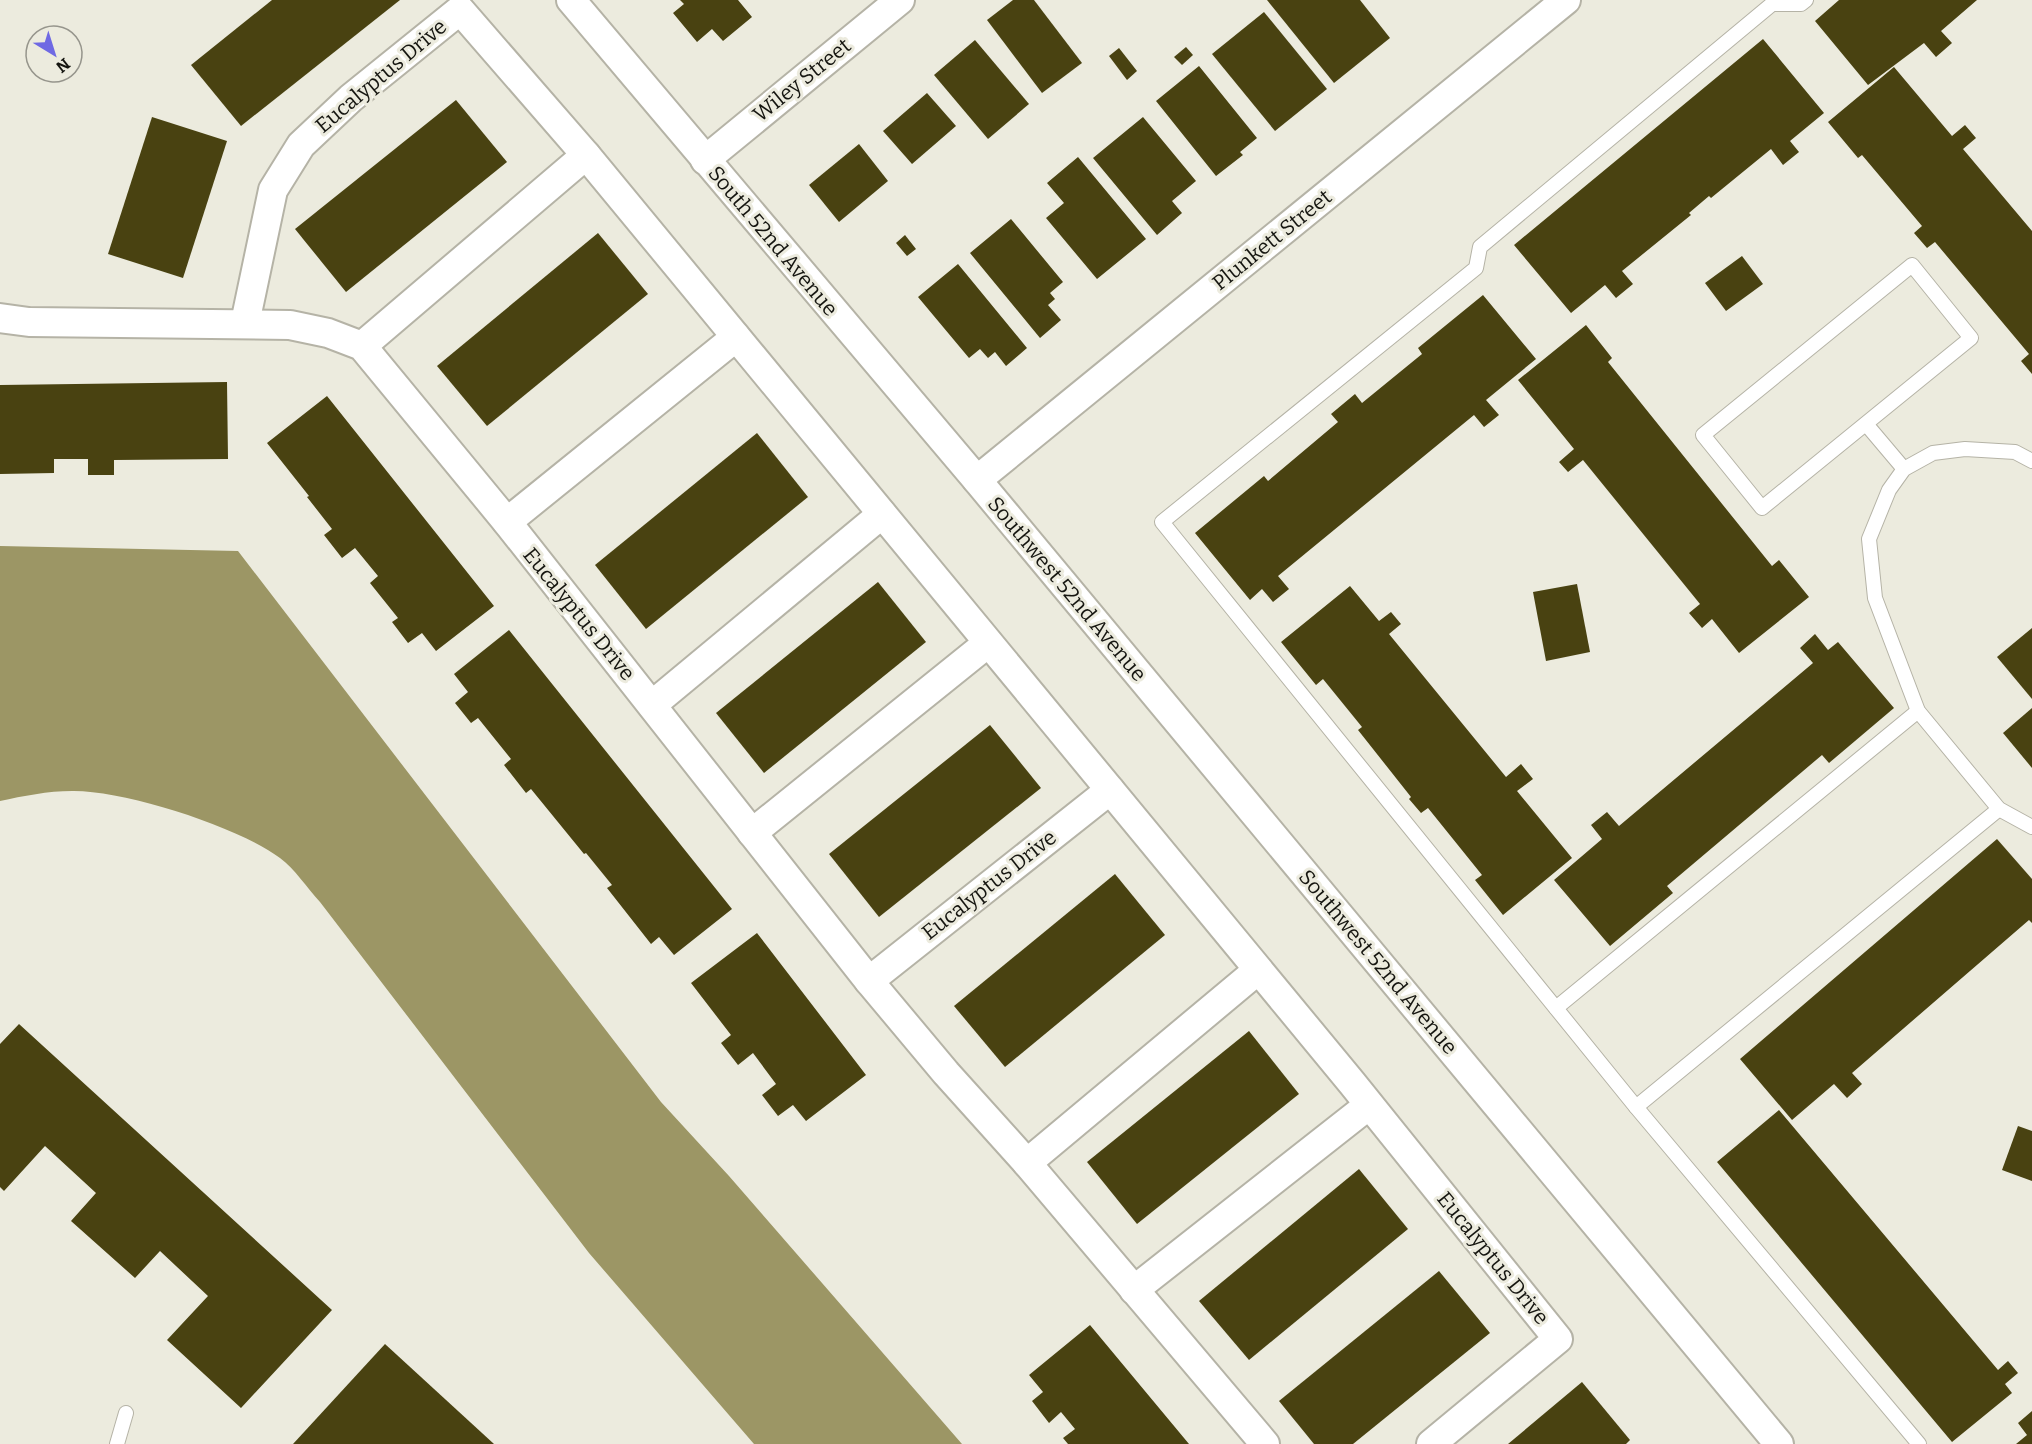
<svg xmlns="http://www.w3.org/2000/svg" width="2032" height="1444" font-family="Bitter,serif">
	<rect width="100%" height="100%" fill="#ecebde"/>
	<!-- water -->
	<path fill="#9c9665" d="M 0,546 L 238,551 L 661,1102 L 729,1176 L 962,1444 L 754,1444 L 589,1253 L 320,902 C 307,888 295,869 280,858 C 239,827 124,790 72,791 C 48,791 23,796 0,801 Z"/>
	<!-- building -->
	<g fill="#494211">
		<path d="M 272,0 L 400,0 L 241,126 L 191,65 Z"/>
		<path d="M 680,0 L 738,0 L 752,17 L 723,41 L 712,29 L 697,42 L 673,13 L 684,4 Z"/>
		<path d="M 1013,0 L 1034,0 L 1082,63 L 1042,93 L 987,20 Z"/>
		<path d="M 1267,0 L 1360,0 L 1390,38 L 1334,83 Z"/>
		<path d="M 1839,0 L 1977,0 L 1941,31 L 1952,43 L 1936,57 L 1924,43 L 1868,85 L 1815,21 Z"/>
		<path d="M 1264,12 L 1327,89 L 1275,131 L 1212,54 Z"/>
		<path d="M 1763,39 L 1824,113 L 1790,141 L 1799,152 L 1783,165 L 1771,149 L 1711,198 L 1709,196 L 1689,213 L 1691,215 L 1622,271 L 1633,284 L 1616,298 L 1605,285 L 1571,313 L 1514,245 Z"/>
		<path d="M 975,40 L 1029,104 L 988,139 L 934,75 Z"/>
		<path d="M 1186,47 L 1193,55 L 1182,65 L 1174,57 Z"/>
		<path d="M 1119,48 L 1137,71 L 1127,80 L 1109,56 Z"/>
		<path d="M 1199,66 L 1257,138 L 1240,152 L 1243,155 L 1216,176 L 1156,101 Z"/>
		<path d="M 1894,67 L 1952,136 L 1965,125 L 1976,138 L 1963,149 L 2032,231 L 2032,374 L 2021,361 L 2029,354 L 1935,242 L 1927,248 L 1914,233 L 1922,226 L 1862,155 L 1858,158 L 1828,122 Z"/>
		<path d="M 927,93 L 956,126 L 912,164 L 883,131 Z"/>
		<path d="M 456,100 L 507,162 L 346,292 L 295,229 Z"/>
		<path d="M 152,117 L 227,141 L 183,278 L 108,254 Z"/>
		<path d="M 1143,117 L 1196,181 L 1172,201 L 1182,213 L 1157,235 L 1093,158 Z"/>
		<path d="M 859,144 L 888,181 L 839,222 L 809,185 Z"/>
		<path d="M 1078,157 L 1146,239 L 1097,279 L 1046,218 L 1064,203 L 1047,183 Z"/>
		<path d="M 1011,219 L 1063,282 L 1050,293 L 1055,299 L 1048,305 L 1061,320 L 1040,338 L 970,253 Z"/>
		<path d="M 598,233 L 648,294 L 487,426 L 437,366 Z"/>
		<path d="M 905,235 L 916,249 L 907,256 L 896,243 Z"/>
		<path d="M 1742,256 L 1763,284 L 1726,311 L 1705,283 Z"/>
		<path d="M 958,264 L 1027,348 L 1006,366 L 995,352 L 988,358 L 980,349 L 969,358 L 918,297 Z"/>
		<path d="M 1483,295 L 1536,359 L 1486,400 L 1499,415 L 1484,427 L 1474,415 L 1278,576 L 1289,589 L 1273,602 L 1262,589 L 1250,600 L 1195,533 L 1264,476 L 1268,481 L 1338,422 L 1331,414 L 1355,394 L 1362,403 L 1422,354 L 1418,348 Z"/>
		<path d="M 1586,325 L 1612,358 L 1608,362 L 1772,566 L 1779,560 L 1809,597 L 1739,653 L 1712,619 L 1702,628 L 1689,613 L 1700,604 L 1583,460 L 1568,472 L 1559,462 L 1574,449 L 1518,380 Z"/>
		<path d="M 227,382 L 228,459 L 114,460 L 114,475 L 88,475 L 88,459 L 54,459 L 54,473 L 0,474 L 0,385 Z"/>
		<path d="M 327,396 L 494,606 L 436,651 L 422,633 L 408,643 L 392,622 L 398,618 L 370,583 L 378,576 L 355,548 L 342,558 L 324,535 L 332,529 L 307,497 L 309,496 L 267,443 Z"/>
		<path d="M 757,433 L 808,497 L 646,629 L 595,565 Z"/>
		<path d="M 878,582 L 926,642 L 764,773 L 716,713 Z"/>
		<path d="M 1577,584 L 1590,652 L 1546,661 L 1533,592 Z"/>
		<path d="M 1350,586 L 1379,621 L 1391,612 L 1401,624 L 1389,634 L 1506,777 L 1521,764 L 1533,779 L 1517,791 L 1572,858 L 1503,915 L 1475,880 L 1482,875 L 1428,808 L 1421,813 L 1409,799 L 1411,797 L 1358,730 L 1362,727 L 1323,679 L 1316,685 L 1281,642 Z"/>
		<path d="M 2032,628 L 2032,699 L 1997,657 Z"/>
		<path d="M 509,630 L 732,909 L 674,955 L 659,937 L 651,944 L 607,888 L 612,885 L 586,853 L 584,854 L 531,789 L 526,793 L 504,765 L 511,759 L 478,718 L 471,723 L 455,703 L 468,692 L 454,674 Z"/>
		<path d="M 1815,634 L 1828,650 L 1838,642 L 1894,708 L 1829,763 L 1822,755 L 1667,886 L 1673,893 L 1610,946 L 1554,880 L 1602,839 L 1591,825 L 1607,812 L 1619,826 L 1813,663 L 1800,648 Z"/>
		<path d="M 2032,708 L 2032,768 L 2003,733 Z"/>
		<path d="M 990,725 L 1041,788 L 879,917 L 829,854 Z"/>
		<path d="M 1997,839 L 2032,879 L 2032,923 L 2029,920 L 1852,1073 L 1862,1084 L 1847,1098 L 1834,1084 L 1792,1120 L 1740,1059 Z"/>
		<path d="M 1115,874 L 1165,935 L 1005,1067 L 954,1006 Z"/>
		<path d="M 757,933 L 866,1075 L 806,1121 L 793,1105 L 778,1116 L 762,1095 L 776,1084 L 753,1053 L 738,1065 L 721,1043 L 731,1035 L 691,983 Z"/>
		<path d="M 19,1024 L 332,1310 L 241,1408 L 167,1340 L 208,1296 L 160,1251 L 135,1278 L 71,1221 L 96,1193 L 45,1146 L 4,1191 L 0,1187 L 0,1044 Z"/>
		<path d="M 1249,1031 L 1299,1094 L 1137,1224 L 1087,1162 Z"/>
		<path d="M 1779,1110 L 1998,1370 L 2008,1361 L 2018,1373 L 2005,1384 L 2012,1393 L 1952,1442 L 1717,1162 Z"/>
		<path d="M 2018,1126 L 2032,1131 L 2032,1181 L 2002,1170 Z"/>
		<path d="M 1359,1169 L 1408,1229 L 1249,1360 L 1199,1301 Z"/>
		<path d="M 1439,1271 L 1490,1333 L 1353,1444 L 1314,1444 L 1279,1401 Z"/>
		<path d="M 1090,1325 L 1189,1444 L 1068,1444 L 1063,1438 L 1075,1429 L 1061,1412 L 1049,1423 L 1032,1401 L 1043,1392 L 1029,1375 Z"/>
		<path d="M 385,1344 L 494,1444 L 293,1444 Z"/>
		<path d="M 1582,1382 L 1630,1440 L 1626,1444 L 1508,1444 Z"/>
		<path d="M 2032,1411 L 2032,1444 L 2016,1444 L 2027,1435 L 2018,1423 Z"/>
	</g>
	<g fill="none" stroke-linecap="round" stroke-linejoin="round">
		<!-- service casing -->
		<g stroke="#b5b3a6" stroke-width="16">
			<g id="service">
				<path d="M 1806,0 L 1801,4 L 1772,4 L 1480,247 L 1476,268 L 1162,522 L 1636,1107 L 1919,1444"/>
				<path d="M 1912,265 L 1971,338 L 1762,508 L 1703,435 Z"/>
				<path d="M 1866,424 L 1904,469"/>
				<path d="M 2032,461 L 2015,452 L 1965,449 L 1933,453 L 1904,469 L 1889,490 L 1869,539 L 1875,598 L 1918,711 L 1999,809 L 2032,827"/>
				<path d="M 1556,1008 L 1918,711"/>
				<path d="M 1636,1107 L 1999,809"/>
				<path d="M 117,1444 L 126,1413"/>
			</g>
		</g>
		<!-- minor casing -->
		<g stroke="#b5b3a6" stroke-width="32">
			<g id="minor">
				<path d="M 571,0 L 977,480 L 1779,1444"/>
				<path d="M 705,160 L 900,0"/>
				<path d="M 0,318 L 29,322 L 290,325 L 328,333 L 362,346 L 507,522 L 869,981 L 946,1073 L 1027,1163 L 1265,1444"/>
				<path d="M 245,323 L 273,190 L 301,145 L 351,98 L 460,10 L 586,155 L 1352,1083 L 1558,1339 L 1431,1444"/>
				<path d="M 362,346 L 586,155"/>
				<path d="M 977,480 L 1566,0"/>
				<path d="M 507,522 L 736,337"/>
				<path d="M 652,705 L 882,514"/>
				<path d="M 752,833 L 988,643"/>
				<path d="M 869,981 L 1110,790"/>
				<path d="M 1027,1163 L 1258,970"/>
				<path d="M 1134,1290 L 1369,1105"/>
			</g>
		</g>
		<!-- service -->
		<use href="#service" stroke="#fff" stroke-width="14"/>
		<!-- minor -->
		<use href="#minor" stroke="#fff" stroke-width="28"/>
	</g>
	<g text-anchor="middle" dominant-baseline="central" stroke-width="6" stroke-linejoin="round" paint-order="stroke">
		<!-- street labels -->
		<g font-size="21" fill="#151510" stroke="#ecebde">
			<text transform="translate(381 76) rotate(-40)">Eucalyptus Drive</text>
			<text transform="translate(802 80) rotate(-39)">Wiley Street</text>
			<text transform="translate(1272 240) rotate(-39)">Plunkett Street</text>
			<text transform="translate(773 241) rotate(50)">South 52nd Avenue</text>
			<text transform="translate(1067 589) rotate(50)">Southwest 52nd Avenue</text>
			<text transform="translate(579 614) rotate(51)">Eucalyptus Drive</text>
			<text transform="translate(989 885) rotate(-38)">Eucalyptus Drive</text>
			<text transform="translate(1378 962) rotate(50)">Southwest 52nd Avenue</text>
			<text transform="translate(1493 1258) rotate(51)">Eucalyptus Drive</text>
		</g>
	</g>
	<!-- north arrow -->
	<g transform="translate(54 54) rotate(142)"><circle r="28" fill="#ecebde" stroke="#96958c" stroke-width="1.5"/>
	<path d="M0-4.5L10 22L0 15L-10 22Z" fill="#6f69e3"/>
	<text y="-9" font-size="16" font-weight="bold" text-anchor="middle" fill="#151510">N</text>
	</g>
</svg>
